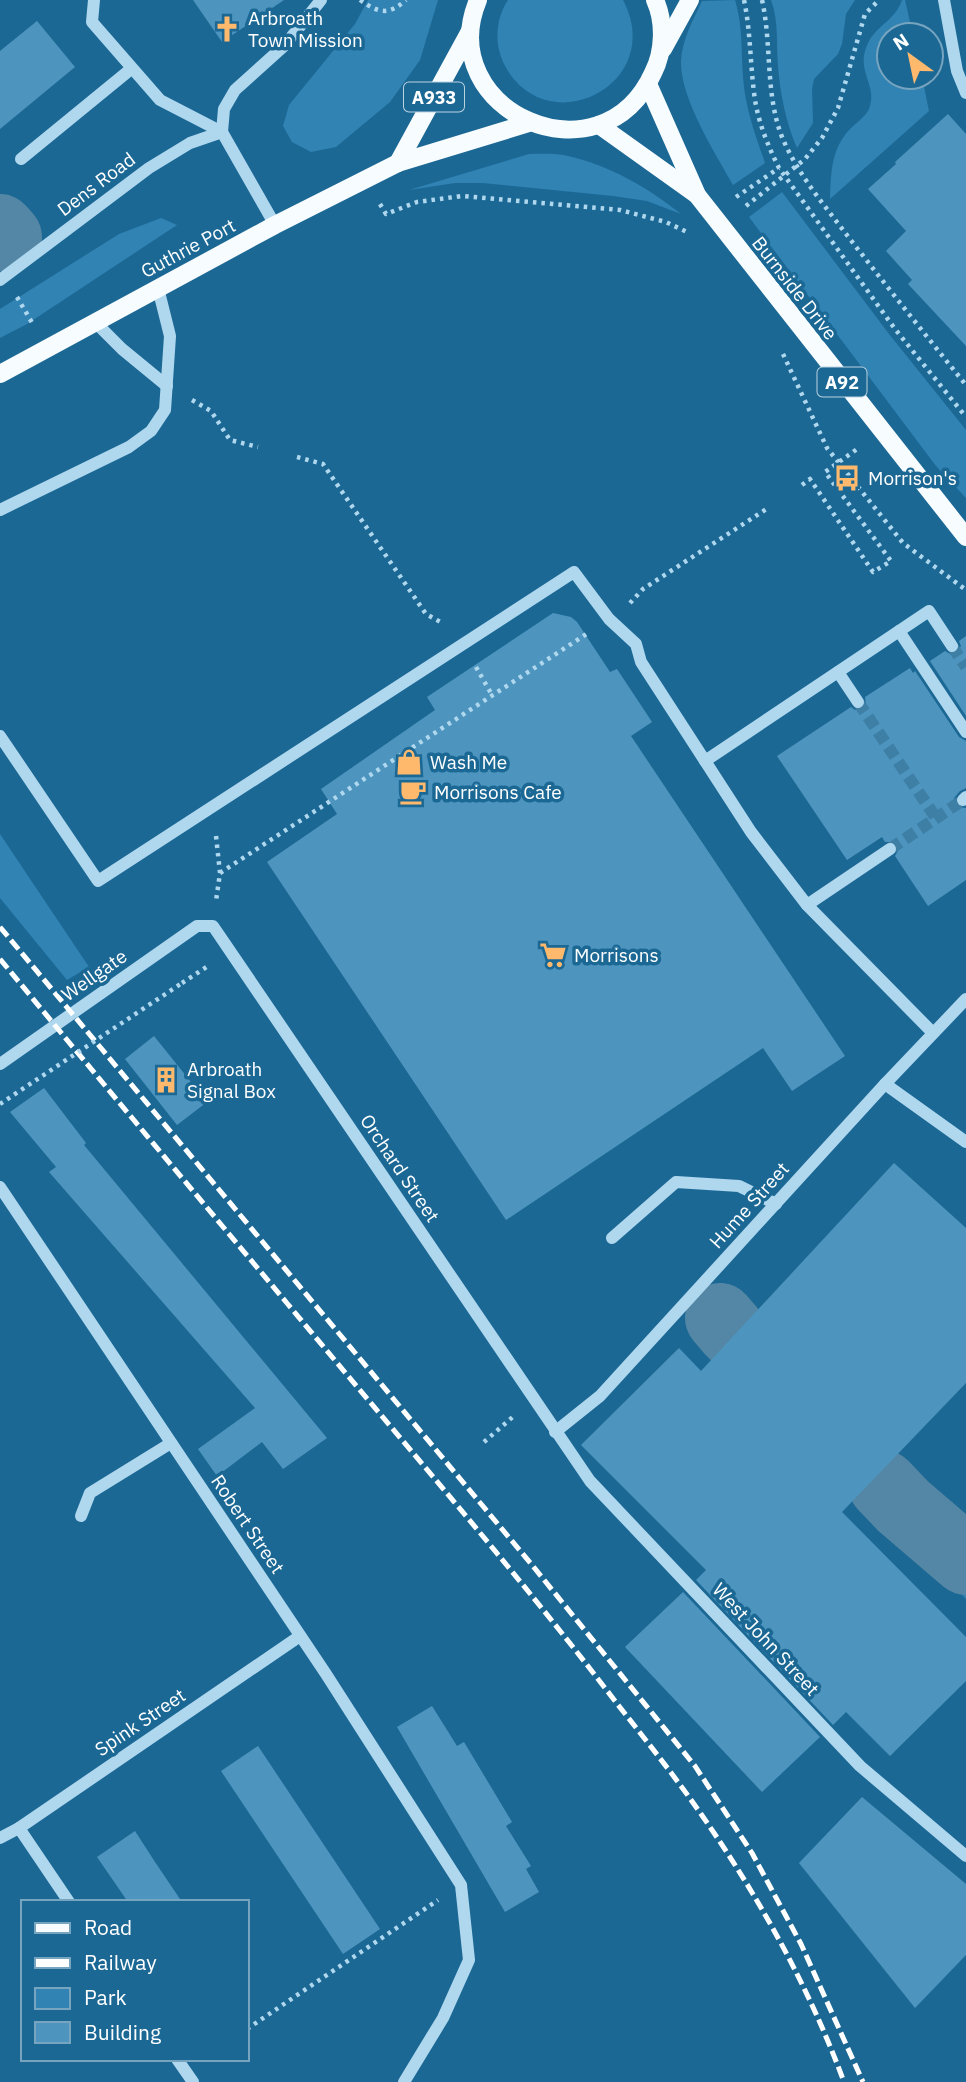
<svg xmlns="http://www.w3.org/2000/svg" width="966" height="2082" font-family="'IBM Plex Sans',sans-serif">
	<rect width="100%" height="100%" fill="#1c6895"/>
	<!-- green -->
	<g fill="#3083b3">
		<path d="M 368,0 L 438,0 L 420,60 L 390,102 L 336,147 L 311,152 L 292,142 L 283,126 L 289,105 L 355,24 Z"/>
		<path d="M 508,0 L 623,0 C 668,86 543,146 503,62 C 494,42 496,18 508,0 Z"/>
		<path d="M 735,0 C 743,26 741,50 743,77 C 745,107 755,134 765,163 L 733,185 C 715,153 680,98 681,61 C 682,40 693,20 702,1 Z"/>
		<path d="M 771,0 L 855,0 L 846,14 L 842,44 L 838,54 L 814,79 L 812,89 L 813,123 L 797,148 C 786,123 780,93 778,66 C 776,43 779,22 771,0 Z"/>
		<path d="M 902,0 L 905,0 L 913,35 L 889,35 L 889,77 L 922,77 L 929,111 L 830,199 C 831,173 831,149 850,129 C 856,123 865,117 869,109 C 879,84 853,71 869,41 C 878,25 896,19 902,0 Z"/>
		<path d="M 529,154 C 542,154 556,153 568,156 C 611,166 647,187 681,214 L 647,201 L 613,196 L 483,183 L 455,183 L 409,190 Z"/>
		<path d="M 782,192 L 889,334 L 966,430 L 966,498 L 936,466 L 749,217 Z"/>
		<path d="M 161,218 L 177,225 L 27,324 L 0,338 L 0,309 L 119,234 Z"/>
		<path d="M 0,834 L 89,967 L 67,980 L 0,898 Z"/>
		<path d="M 900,1463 L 912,1470 L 966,1516 L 966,1599 L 869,1501 Z"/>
	</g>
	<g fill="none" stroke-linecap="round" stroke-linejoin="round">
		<!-- river -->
		<g stroke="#5387a5" stroke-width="70">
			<path d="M 0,229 L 7,237"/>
			<path d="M 720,1318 L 732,1332"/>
			<path d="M 883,1485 L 903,1506 L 966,1560"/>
		</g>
	</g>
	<!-- building -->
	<g fill="#4d95bf">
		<path d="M 193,0 L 284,0 L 222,42 Z"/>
		<path d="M 37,21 L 75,67 L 0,129 L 0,51 Z"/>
		<path d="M 948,114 L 966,134 L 966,346 L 908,284 L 912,280 L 886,251 L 906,231 L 868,189 L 896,164 L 895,162 Z"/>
		<path d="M 553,613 L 571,617 L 577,622 L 610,672 L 617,669 L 652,722 L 631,736 L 845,1056 L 792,1091 L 763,1048 L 506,1220 L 267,862 L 337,814 L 321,789 L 435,710 L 427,697 Z"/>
		<path d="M 966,636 L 966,716 L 930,661 L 945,651 L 952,655 L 957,653 L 961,646 L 959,641 Z"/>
		<path d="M 910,668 L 913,673 L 915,671 L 959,737 L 966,741 L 966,788 L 960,791 L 954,798 L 957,807 L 966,808 L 966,880 L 928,906 L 895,856 L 899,849 L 894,842 L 885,842 L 882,837 L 847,860 L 777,756 L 851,707 L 855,710 L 862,710 L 866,705 L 865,697 Z"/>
		<path d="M 154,1036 L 207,1102 L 177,1125 L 125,1059 Z"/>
		<path d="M 44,1088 L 86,1143 L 84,1145 L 327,1438 L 283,1469 L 262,1442 L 217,1476 L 198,1449 L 255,1408 L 49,1172 L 56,1167 L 10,1112 Z"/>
		<path d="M 894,1163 L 966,1228 L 966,1383 L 842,1512 L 966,1637 L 966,1681 L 890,1756 L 846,1712 L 833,1725 L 696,1580 L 706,1570 L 581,1445 L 679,1348 L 701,1371 Z"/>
		<path d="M 683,1592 L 820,1737 L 762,1792 L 625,1647 Z"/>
		<path d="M 432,1706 L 457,1746 L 464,1742 L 512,1822 L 506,1826 L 531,1866 L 526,1869 L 539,1892 L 505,1912 L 397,1727 Z"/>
		<path d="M 258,1746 L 380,1929 L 343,1954 L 221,1771 Z"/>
		<path d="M 862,1797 L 966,1884 L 966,1955 L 915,2008 L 799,1863 Z"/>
		<path d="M 135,1831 L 155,1862 L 182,1902 L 128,1902 L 97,1857 Z"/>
	</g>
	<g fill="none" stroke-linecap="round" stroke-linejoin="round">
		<!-- minor-tunnel -->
		<g stroke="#3e7fa5" stroke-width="12" stroke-dasharray="12 6" stroke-linecap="butt">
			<path d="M 952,646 L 966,667"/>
			<path d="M 858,702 L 936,818"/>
			<path d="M 890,849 L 963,800"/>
		</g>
		<!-- path -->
		<g stroke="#afd8ef" stroke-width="4.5" stroke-dasharray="3.5 5" stroke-linecap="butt">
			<path d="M 360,0 C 379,13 388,16 406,0"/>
			<path d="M 744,0 C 751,33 750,66 755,100 C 759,124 768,146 779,168 L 895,329 L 966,417"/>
			<path d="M 762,0 C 772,44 765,94 782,137 C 798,175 825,206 850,239 C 888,288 927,337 966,385"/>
			<path d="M 736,197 L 779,168"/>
			<path d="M 380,204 L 386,214 L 417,202 L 462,196 L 620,210 L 666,222 L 687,232"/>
			<path d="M 746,206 L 805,159 L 822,138 L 838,108 L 865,14 L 879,0"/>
			<path d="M 17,297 L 34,326"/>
			<path d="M 783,354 L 827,448 L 903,543 L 966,590"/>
			<path d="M 192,400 L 211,411 L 230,440 L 258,447"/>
			<path d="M 297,457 L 323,464 L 426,614 L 444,624"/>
			<path d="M 802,485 L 810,479 L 873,572 L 891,561 L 825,472 L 860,447"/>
			<path d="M 630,603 L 643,589 L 768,508"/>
			<path d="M 476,667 L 492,695"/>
			<path d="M 216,836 L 220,873 L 216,901"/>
			<path d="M 220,873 L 588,633"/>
			<path d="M 182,983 L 208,966"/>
			<path d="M 484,1442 L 515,1415"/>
			<path d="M 247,2029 L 438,1900"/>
		</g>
		<!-- minor -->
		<g stroke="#afd8ef" stroke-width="12">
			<path d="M 94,0 L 92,22 L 160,100 L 222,132"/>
			<path d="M 944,0 L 957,71 L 966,93"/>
			<path d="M 21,159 L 131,69"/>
			<path d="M 275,225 L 222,132 L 224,109 L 235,90 L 285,45 L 321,0"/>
			<path d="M 0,280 L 149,168 L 190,143 L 222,132"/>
			<path d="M 95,322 L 122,349 L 167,386"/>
			<path d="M 0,510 L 129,447 L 151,431 L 165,410 L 170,336 L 158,288"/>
			<path d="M 899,631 L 966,732"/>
			<path d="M 838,672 L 858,702"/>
			<path d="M 0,736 L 98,881 L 574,572 L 609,619 L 636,644 L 641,662 L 751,832 L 807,905 L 933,1033"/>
			<path d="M 705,761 L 929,611 L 952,646"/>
			<path d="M 963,800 L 966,797"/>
			<path d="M 807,905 L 890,849"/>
			<path d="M 0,1064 L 197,926 L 213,926 L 590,1481 L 860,1766 L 966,1856"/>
			<path d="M 885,1084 L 966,1142"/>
			<path d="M 0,1187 L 326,1674 L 461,1885 L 469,1960 L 443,2018 L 404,2082"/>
			<path d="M 612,1238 L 676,1182 L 739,1186 L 776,1204"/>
			<path d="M 555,1432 L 600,1396 L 885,1084 L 966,999"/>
			<path d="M 81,1516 L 90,1493 L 171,1443"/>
			<path d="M 19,1828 L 69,1902"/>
			<path d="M 0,1838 L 19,1828 L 300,1636"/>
			<path d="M 177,2059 L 193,2082"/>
		</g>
		<!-- major -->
		<g stroke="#f7fcff" stroke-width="18">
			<path d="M 478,0 C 432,111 601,187 653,73 C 664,52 665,22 655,0"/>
			<path d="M 663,49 L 690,0"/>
			<path d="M 648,84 L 697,195 L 966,537"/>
			<path d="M 599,125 L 697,195"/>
			<path d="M 398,163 L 470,31"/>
			<path d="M 0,374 L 275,225 L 398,163 L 529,123"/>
		</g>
		<!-- rail -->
		<g stroke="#fff" stroke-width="5" stroke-dasharray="12 5" stroke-linecap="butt">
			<path d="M 0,927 L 532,1565 L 695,1766 L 752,1853 L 801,1944 L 863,2082"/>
			<path d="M 0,959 C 119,1103 239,1246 359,1389 C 446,1492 533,1594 615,1701 C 644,1738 674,1775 701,1814 C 759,1897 809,1987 844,2082"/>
		</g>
		<!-- path-bridge -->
		<path stroke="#afd8ef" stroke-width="4.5" stroke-dasharray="3.5 5" stroke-linecap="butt" d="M 0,1104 L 182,983"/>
	</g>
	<!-- icons -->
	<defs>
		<g id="church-bare" transform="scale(2.1)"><path d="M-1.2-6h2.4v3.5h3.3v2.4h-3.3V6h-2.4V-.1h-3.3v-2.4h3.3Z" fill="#ffb96d" stroke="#1c6895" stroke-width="2.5" paint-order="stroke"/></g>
		<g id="bus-bare" transform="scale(2.1)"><path d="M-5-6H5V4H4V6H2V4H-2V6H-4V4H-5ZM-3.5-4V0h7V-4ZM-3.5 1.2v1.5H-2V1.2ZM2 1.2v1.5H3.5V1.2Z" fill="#ffb96d" stroke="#1c6895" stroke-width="2.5" paint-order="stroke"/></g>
		<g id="shop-bare" transform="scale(2.1)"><path d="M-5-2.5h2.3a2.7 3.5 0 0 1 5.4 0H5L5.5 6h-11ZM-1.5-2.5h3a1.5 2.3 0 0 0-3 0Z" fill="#ffb96d" stroke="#1c6895" stroke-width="2.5" paint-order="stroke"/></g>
		<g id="cafe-bare" transform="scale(2.1)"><path d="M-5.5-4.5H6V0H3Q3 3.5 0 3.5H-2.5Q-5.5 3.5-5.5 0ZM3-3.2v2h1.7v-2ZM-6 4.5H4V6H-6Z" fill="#ffb96d" stroke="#1c6895" stroke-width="2.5" paint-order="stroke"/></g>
		<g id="supermarket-bare" transform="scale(2.1)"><path d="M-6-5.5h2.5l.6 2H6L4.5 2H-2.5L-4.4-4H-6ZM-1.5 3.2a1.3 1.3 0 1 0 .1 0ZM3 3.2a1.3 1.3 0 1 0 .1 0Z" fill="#ffb96d" stroke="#1c6895" stroke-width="2.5" paint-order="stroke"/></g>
		<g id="building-bare" transform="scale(2.1)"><path d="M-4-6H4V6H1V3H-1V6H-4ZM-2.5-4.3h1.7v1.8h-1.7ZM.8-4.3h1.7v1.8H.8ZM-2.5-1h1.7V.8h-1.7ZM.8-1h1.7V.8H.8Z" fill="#ffb96d" stroke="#1c6895" stroke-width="2.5" paint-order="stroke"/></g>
	</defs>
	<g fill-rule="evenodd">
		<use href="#church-bare" x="227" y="29"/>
		<use href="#bus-bare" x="847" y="478"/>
		<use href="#shop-bare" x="409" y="762"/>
		<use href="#cafe-bare" x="413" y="792"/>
		<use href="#supermarket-bare" x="553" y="955"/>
		<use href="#building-bare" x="166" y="1080"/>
	</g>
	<g text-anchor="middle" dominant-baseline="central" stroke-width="7" stroke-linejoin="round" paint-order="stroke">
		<!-- shield labels -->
		<g fill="#1c6895" stroke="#bbd2df" stroke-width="2">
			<rect x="404" y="82.5" width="60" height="29" rx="5"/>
			<rect x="817.5" y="367.5" width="49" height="29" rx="5"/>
		</g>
		<g font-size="18" font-weight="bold" fill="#fff">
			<text x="434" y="97">A933</text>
			<text x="842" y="382">A92</text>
		</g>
		<!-- poi labels -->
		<g font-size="19" fill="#fff" stroke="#1c6895" text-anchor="start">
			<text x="248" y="18">Arbroath<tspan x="248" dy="22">Town Mission</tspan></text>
			<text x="868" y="478">Morrison's</text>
			<text x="430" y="762">Wash Me</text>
			<text x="434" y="792">Morrisons Cafe</text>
			<text x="574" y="955">Morrisons</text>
			<text x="187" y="1069">Arbroath<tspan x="187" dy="22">Signal Box</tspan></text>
		</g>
		<!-- street labels -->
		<g font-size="19" fill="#fff" stroke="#1c6895">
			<text transform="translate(96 184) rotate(-37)">Dens Road</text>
			<text transform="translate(188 248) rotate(-28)">Guthrie Port</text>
			<text transform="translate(795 288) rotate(52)">Burnside Drive</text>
			<text transform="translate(94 975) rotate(-35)">Wellgate</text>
			<text transform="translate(400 1168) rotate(56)">Orchard Street</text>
			<text transform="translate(749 1205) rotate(-48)">Hume Street</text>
			<text transform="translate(248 1524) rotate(56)">Robert Street</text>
			<text transform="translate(766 1639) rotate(47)">West John Street</text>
			<text transform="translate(140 1722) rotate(-34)">Spink Street</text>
		</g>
	</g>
	<!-- legend -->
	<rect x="21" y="1900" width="228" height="161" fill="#1c6895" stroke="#77a4bf" stroke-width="2"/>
	<rect x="35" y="1923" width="35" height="10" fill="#f7fcff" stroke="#77a4bf" stroke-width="2"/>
	<text x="84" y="1935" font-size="21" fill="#ffffff">Road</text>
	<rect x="35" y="1958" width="35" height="10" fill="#ffffff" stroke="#77a4bf" stroke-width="2"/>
	<text x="84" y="1970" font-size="21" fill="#ffffff">Railway</text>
	<rect x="35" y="1988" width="35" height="21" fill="#3083b3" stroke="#77a4bf" stroke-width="2"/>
	<text x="84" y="2005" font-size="21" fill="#ffffff">Park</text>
	<rect x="35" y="2022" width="35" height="21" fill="#4d95bf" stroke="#77a4bf" stroke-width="2"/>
	<text x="84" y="2040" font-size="21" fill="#ffffff">Building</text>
	<!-- north arrow -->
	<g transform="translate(910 56) rotate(327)"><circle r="33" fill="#1c6895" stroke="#77a4bf" stroke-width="2"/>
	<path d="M0-5L12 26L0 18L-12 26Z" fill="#ffb96d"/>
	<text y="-10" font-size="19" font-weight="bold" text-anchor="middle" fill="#ffffff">N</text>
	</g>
</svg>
